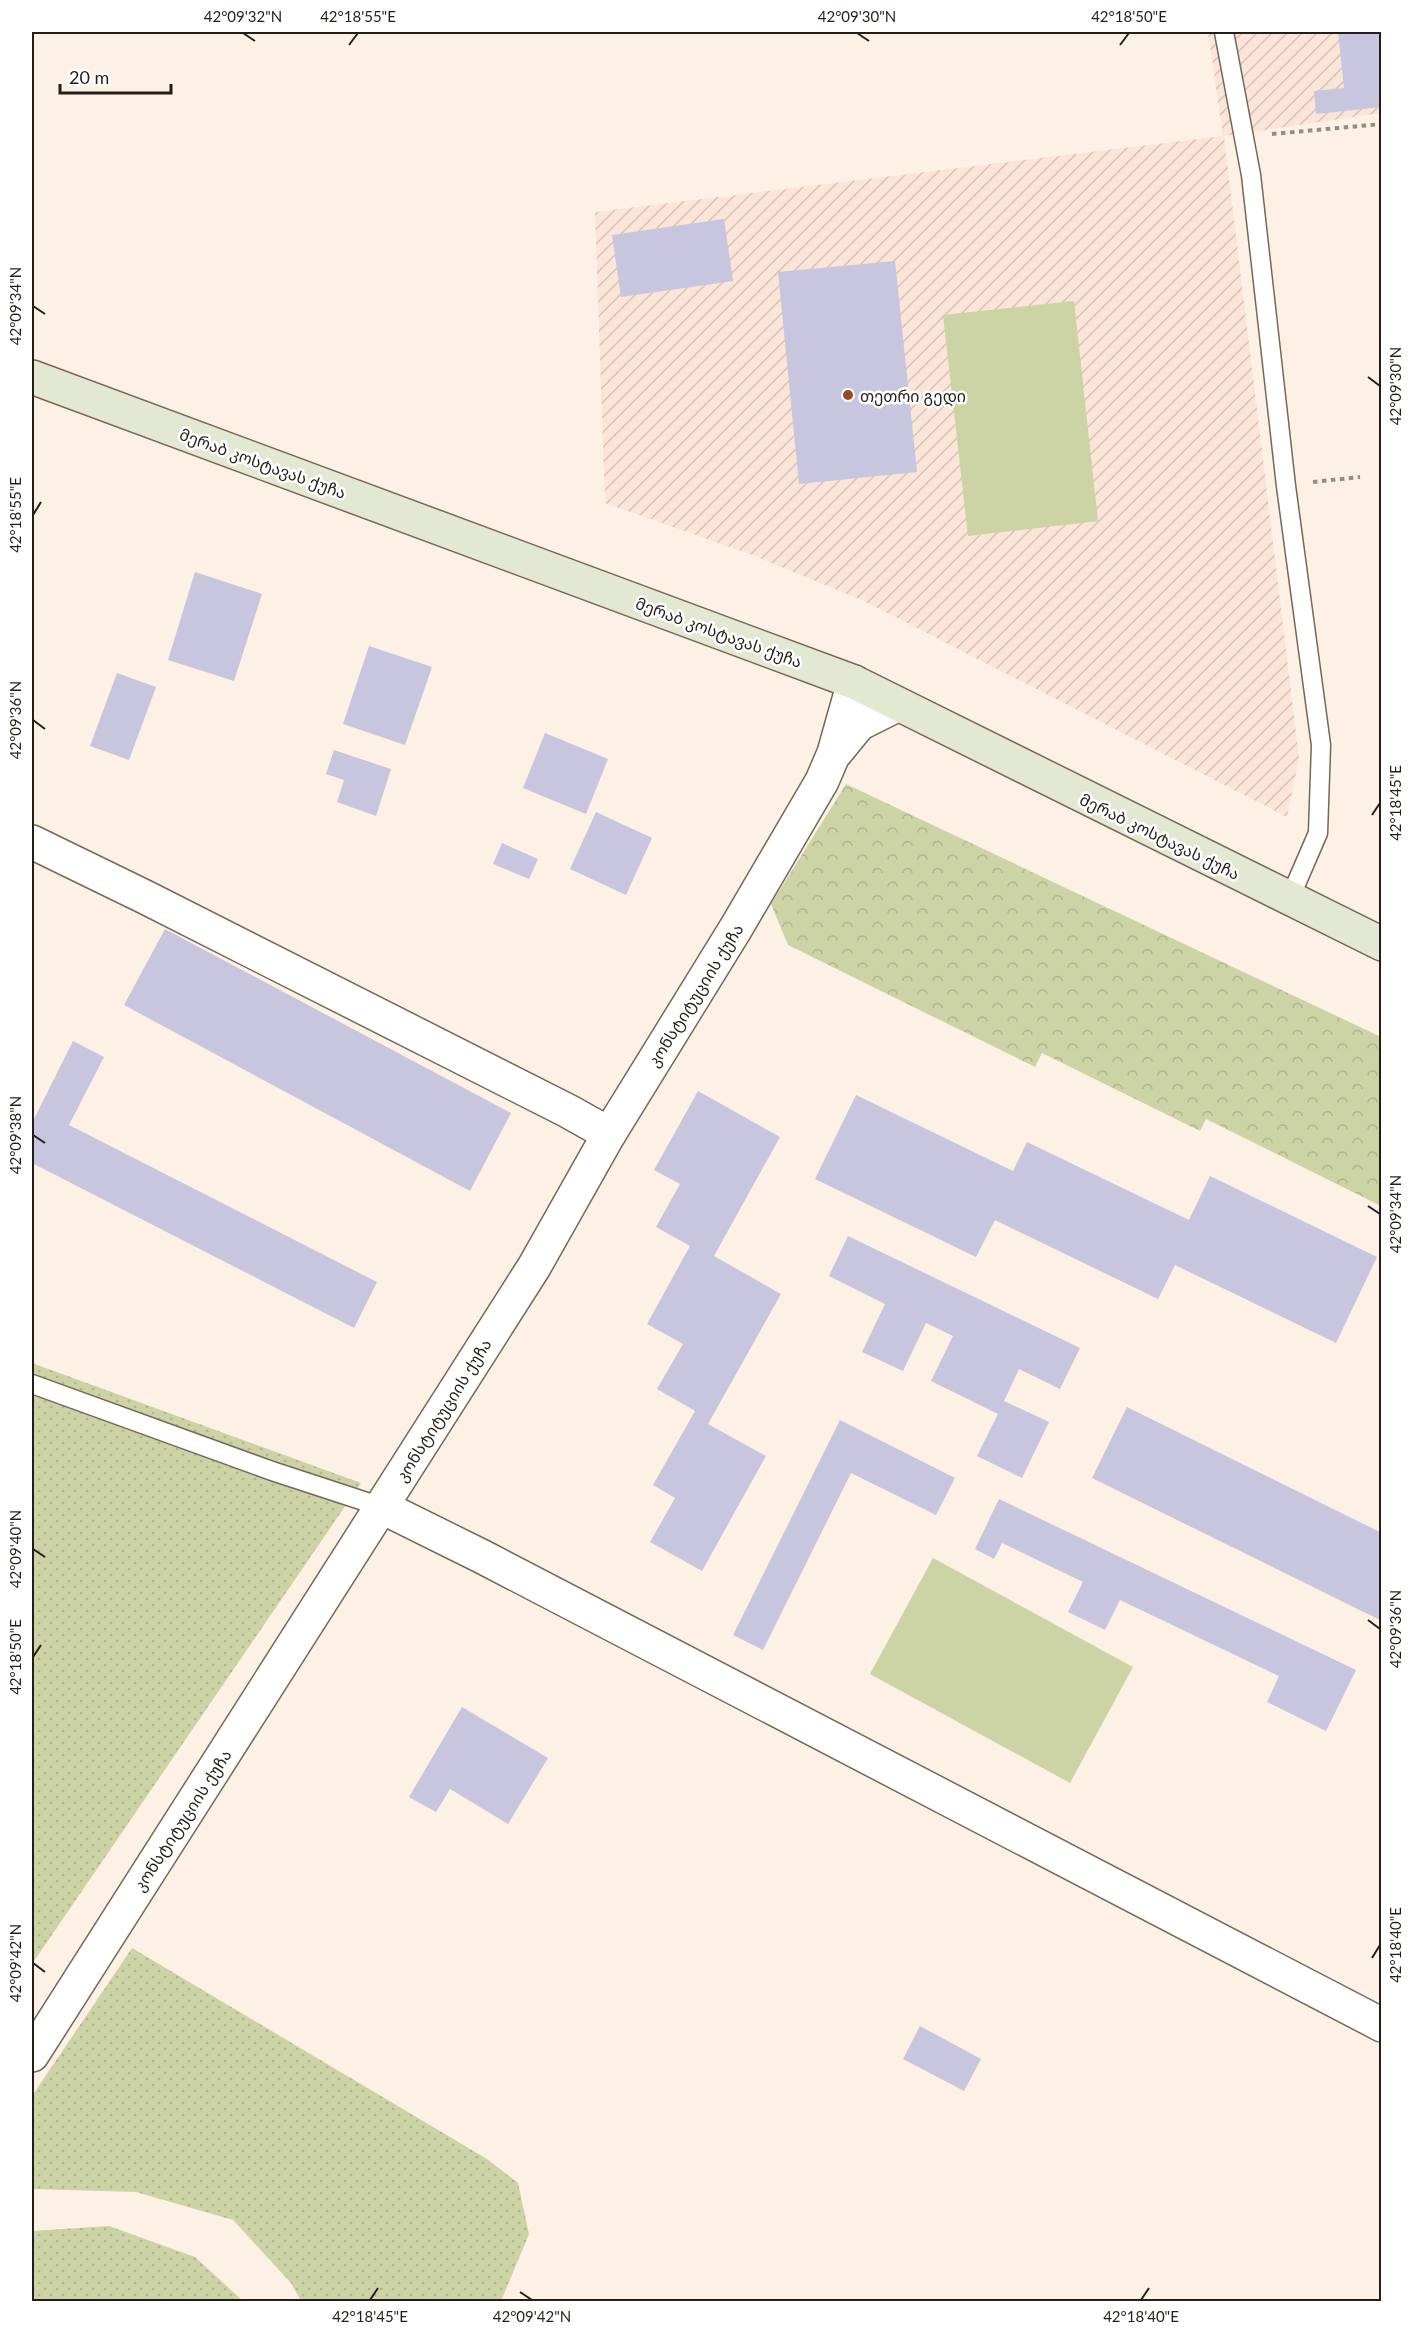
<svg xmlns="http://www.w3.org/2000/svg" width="1413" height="2333" font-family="Lato,'Noto Sans Georgian',sans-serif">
	<defs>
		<pattern id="industrial-furrows" width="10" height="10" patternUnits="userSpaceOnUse" patternTransform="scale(1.5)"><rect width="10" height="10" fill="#fbe4d8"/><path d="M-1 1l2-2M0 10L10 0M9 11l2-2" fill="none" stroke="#d7c3b9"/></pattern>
		<pattern id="grass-dots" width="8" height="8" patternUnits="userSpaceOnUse" patternTransform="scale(1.5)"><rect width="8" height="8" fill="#ccd3a5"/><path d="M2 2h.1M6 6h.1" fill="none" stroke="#afb58d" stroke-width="1.8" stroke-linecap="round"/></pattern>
		<pattern id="forest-crowns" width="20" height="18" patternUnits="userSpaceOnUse" patternTransform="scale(1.5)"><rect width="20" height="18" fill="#ccd3a5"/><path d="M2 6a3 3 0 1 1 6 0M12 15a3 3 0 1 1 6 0" fill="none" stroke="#afb58d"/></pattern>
	</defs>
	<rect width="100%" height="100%" fill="#fdf1e5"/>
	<!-- industrial -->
	<path fill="url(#industrial-furrows)" d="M 1208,32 L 1381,32 L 1381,113 L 1224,136 L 1299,758 L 1287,817 L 864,601 L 750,554 L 605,503 L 595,212 L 1223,136 Z"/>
	<!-- grass -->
	<g fill="url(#grass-dots)">
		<path d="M 32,1363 L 361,1483 L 32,1964 Z"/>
		<path d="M 132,1948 L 487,2159 L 518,2183 L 529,2234 L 501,2301 L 301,2301 L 291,2283 L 233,2220 L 136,2192 L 32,2189 L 32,2096 Z"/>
		<path d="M 109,2226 L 195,2257 L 243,2301 L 32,2301 L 32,2231 Z"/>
	</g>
	<!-- forest -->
	<path fill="url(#forest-crowns)" d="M 846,784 L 1381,1037 L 1381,1206 L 1206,1119 L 1200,1131 L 1042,1053 L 1035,1067 L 788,945 L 771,904 Z"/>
	<!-- garden -->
	<g fill="#ccd3a5">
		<path d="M 1074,301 L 1098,521 L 968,536 L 943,315 Z"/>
		<path d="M 933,1558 L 1133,1667 L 1070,1783 L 870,1674 Z"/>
	</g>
	<!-- building -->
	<g fill="#c8c5de">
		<path d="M 1338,32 L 1382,32 L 1382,107 L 1316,114 L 1314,91 L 1344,88 Z"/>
		<path d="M 724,219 L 733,281 L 621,297 L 612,235 Z"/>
		<path d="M 895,261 L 917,472 L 799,484 L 778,272 Z"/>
		<path d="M 195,572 L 262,594 L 234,681 L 168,660 Z"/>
		<path d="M 369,646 L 432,667 L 405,745 L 343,724 Z"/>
		<path d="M 117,673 L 156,687 L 129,760 L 90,746 Z"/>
		<path d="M 545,733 L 608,759 L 586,814 L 523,788 Z"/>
		<path d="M 334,750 L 391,769 L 376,816 L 337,802 L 344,780 L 326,774 Z"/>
		<path d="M 596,812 L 652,838 L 626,895 L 570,869 Z"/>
		<path d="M 502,843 L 538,859 L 529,879 L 493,864 Z"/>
		<path d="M 165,929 L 511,1113 L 470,1191 L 124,1005 Z"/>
		<path d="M 73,1041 L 104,1057 L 69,1125 L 377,1282 L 354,1328 L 32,1163 L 32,1123 Z"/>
		<path d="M 698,1091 L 780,1137 L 714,1256 L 781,1294 L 708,1424 L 766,1456 L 702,1571 L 650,1542 L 675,1498 L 653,1485 L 695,1411 L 657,1389 L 683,1344 L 647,1324 L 690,1246 L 656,1227 L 680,1184 L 654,1170 Z"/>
		<path d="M 856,1095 L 1013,1171 L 1027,1142 L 1189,1220 L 1210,1176 L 1377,1257 L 1336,1343 L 1175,1265 L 1158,1299 L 995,1220 L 976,1257 L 815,1179 Z"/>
		<path d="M 848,1236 L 1080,1348 L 1060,1389 L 1019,1369 L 1004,1401 L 1049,1422 L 1022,1478 L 977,1456 L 998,1414 L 931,1381 L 953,1336 L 926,1323 L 903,1371 L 862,1352 L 885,1304 L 829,1276 Z"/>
		<path d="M 1127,1407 L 1382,1533 L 1382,1621 L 1092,1478 Z"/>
		<path d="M 840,1420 L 955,1478 L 936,1515 L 851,1473 L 763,1650 L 733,1635 Z"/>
		<path d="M 999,1499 L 1356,1670 L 1326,1731 L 1267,1702 L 1279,1676 L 1120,1600 L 1105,1630 L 1068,1612 L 1083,1582 L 1002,1543 L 994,1559 L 975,1549 Z"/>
		<path d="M 462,1707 L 548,1758 L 508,1824 L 450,1789 L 436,1812 L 409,1797 Z"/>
		<path d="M 920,2026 L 981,2059 L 964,2091 L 903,2059 Z"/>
	</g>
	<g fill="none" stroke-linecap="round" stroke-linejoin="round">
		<!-- lane casing -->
		<g stroke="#786755" stroke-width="21">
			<g id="lane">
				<path d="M 1224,32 L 1251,175 L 1286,486 L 1321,745 L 1318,833 L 1289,900"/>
				<path d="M 32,1384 L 272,1471 L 382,1507"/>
			</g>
		</g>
		<!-- street casing -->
		<g stroke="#786755" stroke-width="36">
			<g id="street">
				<path d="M 836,752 L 859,724 L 897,705"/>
				<path d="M 32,842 L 145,897 L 568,1111 L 609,1134"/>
				<path d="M 382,1507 L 481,1556 L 1382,2025"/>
				<path d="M 32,2055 L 534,1267 L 609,1134 L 736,928 L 822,781 L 834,753 L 854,682"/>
			</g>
		</g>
		<!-- secondary casing -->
		<g stroke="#786755" stroke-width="36">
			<path id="secondary" d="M 32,377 L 854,682 L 1382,944"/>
		</g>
		<!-- path -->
		<g stroke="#958c82" stroke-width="4" stroke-dasharray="4.5 4.5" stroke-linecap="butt">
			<path d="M 1272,134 L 1382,124"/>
			<path d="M 1313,482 L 1360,477"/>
		</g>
		<!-- lane -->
		<use href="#lane" stroke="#fff" stroke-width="18"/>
		<!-- street -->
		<use href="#street" stroke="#fff" stroke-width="33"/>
		<!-- secondary -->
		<use href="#secondary" stroke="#e2e8d2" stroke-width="33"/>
	</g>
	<!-- ticks -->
	<path fill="none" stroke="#251e17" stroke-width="2" d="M 243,33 L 255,41M 857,33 L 869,41M 349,45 L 358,33M 1120,45 L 1129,33M 33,306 L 45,314M 1368,377 L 1380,386M 33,515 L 41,502M 33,720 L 45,729M 1372,815 L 1380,803M 33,1135 L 45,1143M 1368,1206 L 1380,1214M 33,1549 L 45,1557M 1368,1620 L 1380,1629M 33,1657 L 41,1645M 1372,1958 L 1380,1945M 33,1963 L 45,1972M 520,2292 L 532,2300M 370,2300 L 378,2288M 1141,2300 L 1149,2288"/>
	<!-- markers -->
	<circle fill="#914d20" stroke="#fff" stroke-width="2" cx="848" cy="395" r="6"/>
	<g text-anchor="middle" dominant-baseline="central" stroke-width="5" stroke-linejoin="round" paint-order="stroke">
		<!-- poi labels -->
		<g font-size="16" fill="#251e17" stroke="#fff" text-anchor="start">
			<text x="860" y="395">თეთრი გედი</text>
		</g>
		<!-- street labels -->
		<g font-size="16" fill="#251e17" stroke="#fff">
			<text transform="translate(263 463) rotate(20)">მერაბ კოსტავას ქუჩა</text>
			<text transform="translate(719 632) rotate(20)">მერაბ კოსტავას ქუჩა</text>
			<text transform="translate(1160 836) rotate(26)">მერაბ კოსტავას ქუჩა</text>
			<text transform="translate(695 995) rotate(-58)">კონსტიტუციის ქუჩა</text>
			<text transform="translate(443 1410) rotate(-58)">კონსტიტუციის ქუჩა</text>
			<text transform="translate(182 1820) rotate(-57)">კონსტიტუციის ქუჩა</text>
		</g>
	</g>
	<!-- border -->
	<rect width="1413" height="2333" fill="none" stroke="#ffffff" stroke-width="66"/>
	<!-- scale -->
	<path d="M60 84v9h111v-9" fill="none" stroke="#251e17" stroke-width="3"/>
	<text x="69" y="84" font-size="18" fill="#251e17" stroke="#ffffff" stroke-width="4.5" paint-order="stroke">20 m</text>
	<rect x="33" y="33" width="1347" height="2267" fill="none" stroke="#251e17" stroke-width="2"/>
	<g font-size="15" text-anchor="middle" fill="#251e17">
		<text x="243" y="22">42°09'32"N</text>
		<text x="358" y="22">42°18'55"E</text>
		<text x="857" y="22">42°09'30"N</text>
		<text x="1129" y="22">42°18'50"E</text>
		<text transform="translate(16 306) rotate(-90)" y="5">42°09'34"N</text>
		<text transform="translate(1396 386) rotate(-90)" y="5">42°09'30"N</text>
		<text transform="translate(16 515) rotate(-90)" y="5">42°18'55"E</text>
		<text transform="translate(16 720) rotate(-90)" y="5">42°09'36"N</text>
		<text transform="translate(1396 803) rotate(-90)" y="5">42°18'45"E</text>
		<text transform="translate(16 1135) rotate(-90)" y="5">42°09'38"N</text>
		<text transform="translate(1396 1214) rotate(-90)" y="5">42°09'34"N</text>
		<text transform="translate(16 1549) rotate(-90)" y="5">42°09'40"N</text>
		<text transform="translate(1396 1629) rotate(-90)" y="5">42°09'36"N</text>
		<text transform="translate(16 1657) rotate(-90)" y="5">42°18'50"E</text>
		<text transform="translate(1396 1945) rotate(-90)" y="5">42°18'40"E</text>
		<text transform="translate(16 1963) rotate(-90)" y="5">42°09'42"N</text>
		<text x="370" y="2322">42°18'45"E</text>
		<text x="532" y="2322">42°09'42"N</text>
		<text x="1141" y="2322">42°18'40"E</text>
	</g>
</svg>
